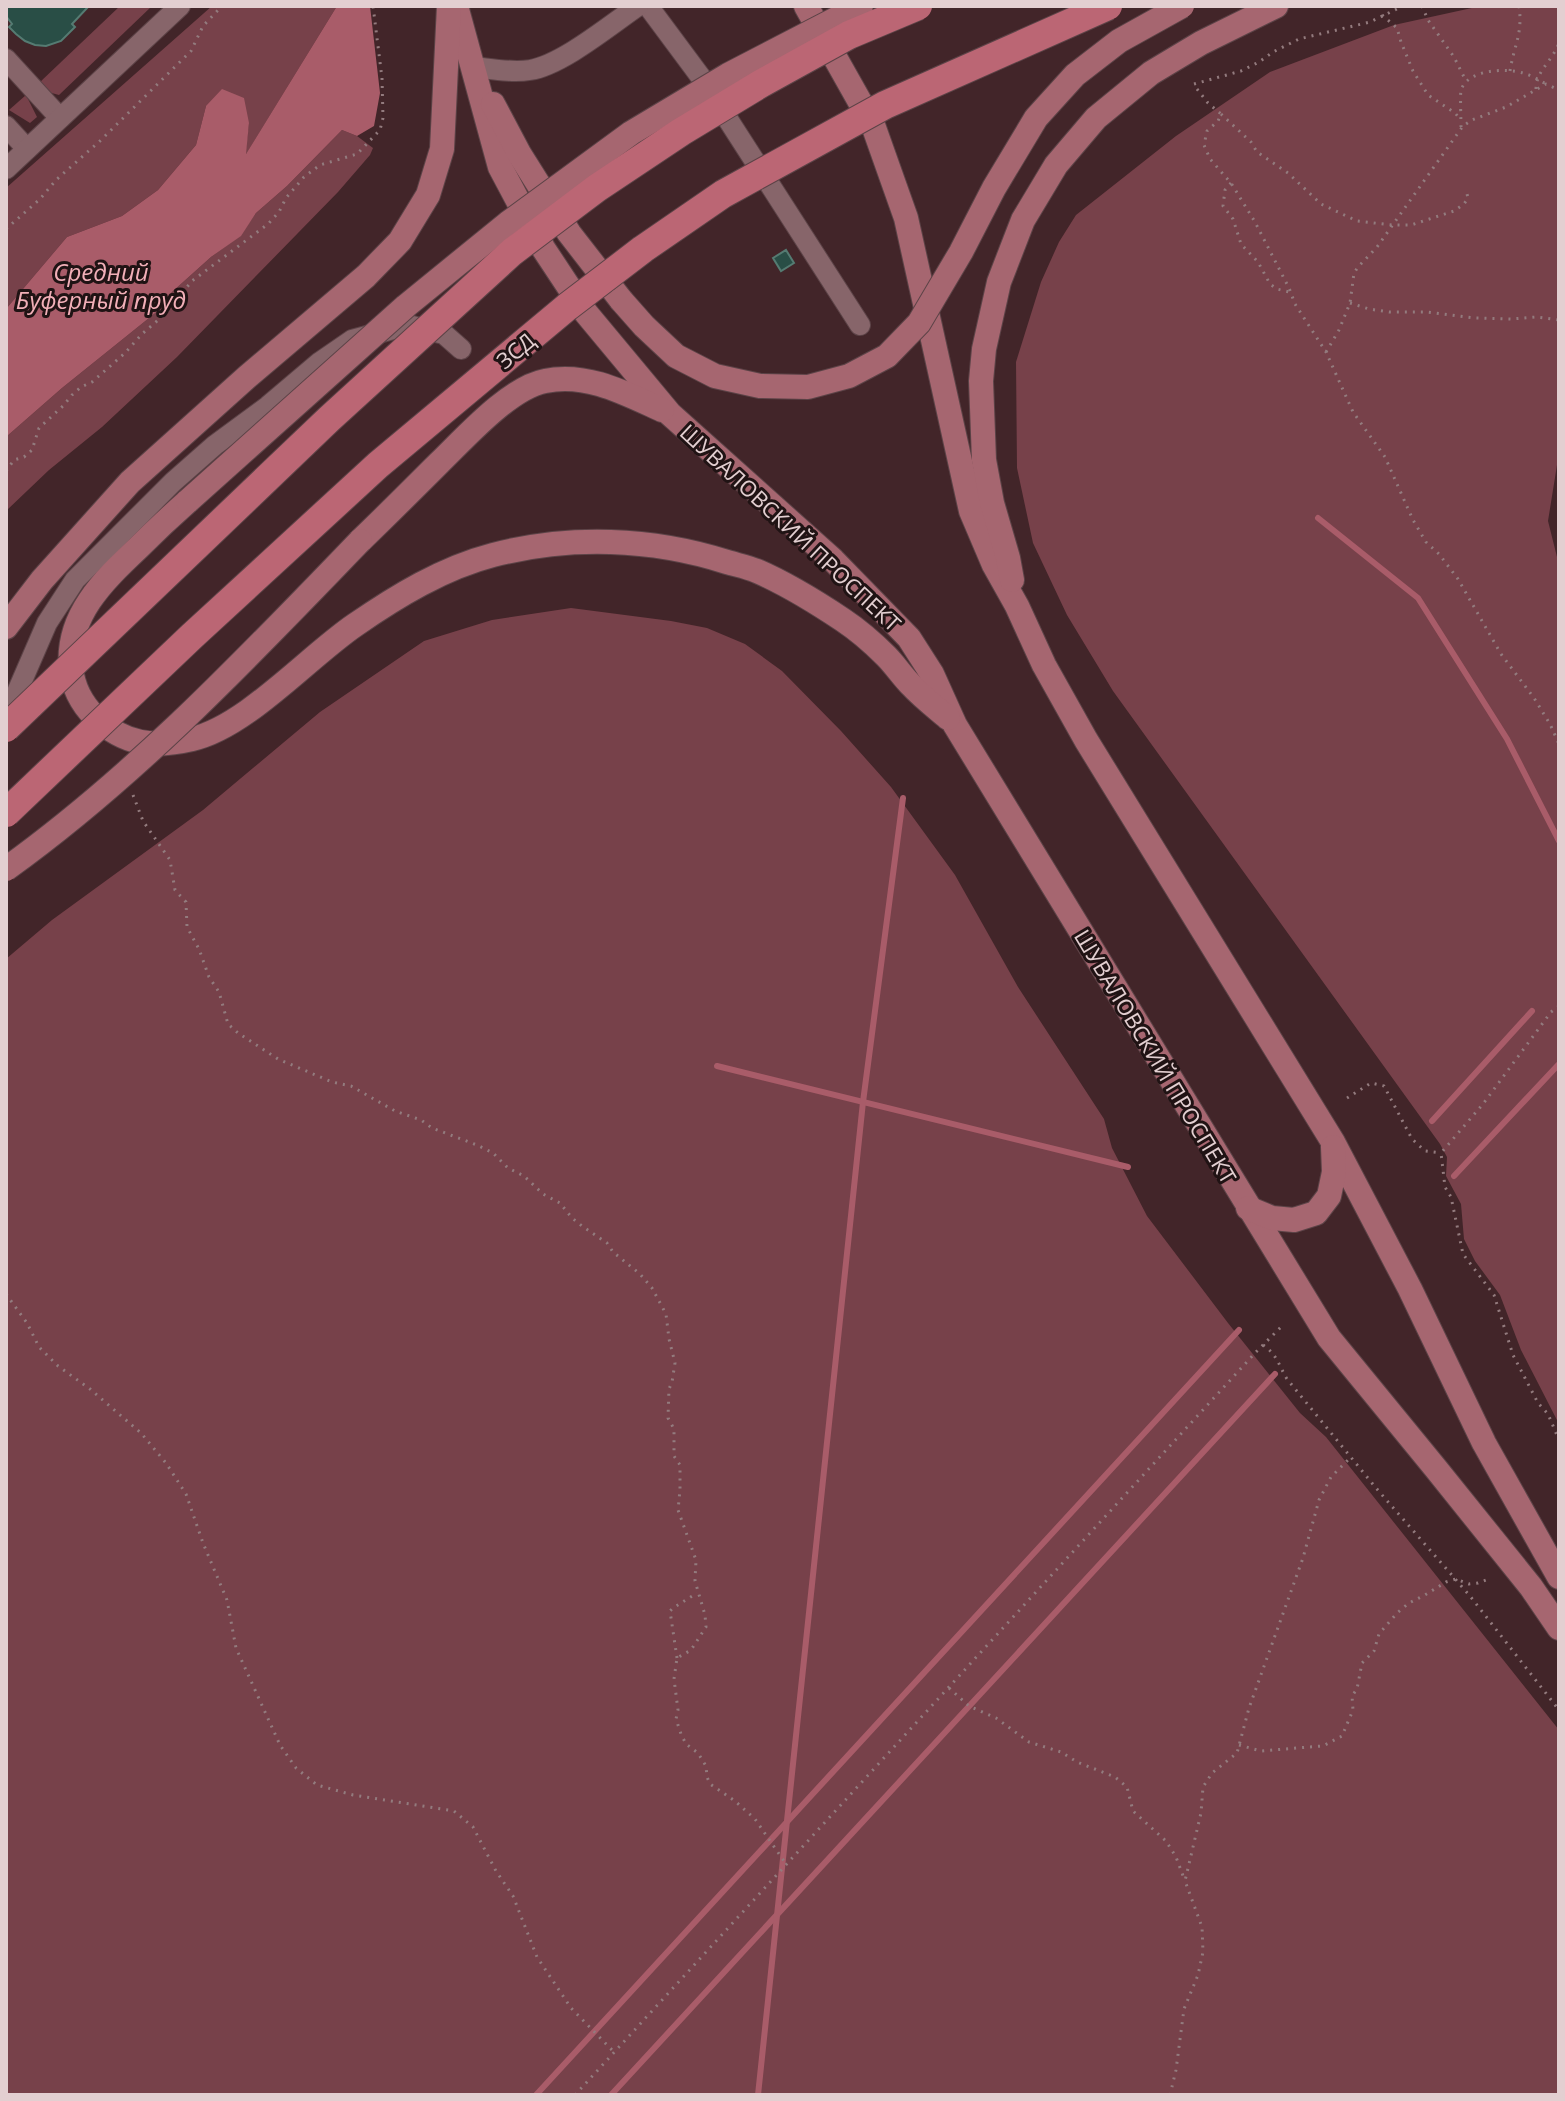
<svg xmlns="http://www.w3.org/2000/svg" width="1565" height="2101" font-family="'Open Sans',sans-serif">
	<rect width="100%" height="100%" fill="#422529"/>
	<!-- green -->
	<g fill="#77414a">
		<path d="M 120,6 L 152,6 L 59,95 L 48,92 L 39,83 Z"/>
		<path d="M 212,6 L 337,6 L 245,156 L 249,123 L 206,106 L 196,145 L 158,190 L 122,216 L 67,237 L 6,309 L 6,188 Z"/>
		<path d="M 1481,6 L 1559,6 L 1559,462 L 1557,465 L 1548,521 L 1559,565 L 1559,1424 L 1521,1350 L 1500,1295 L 1475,1261 L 1464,1239 L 1461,1204 L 1446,1176 L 1447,1157 L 1440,1144 L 1113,691 L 1067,615 L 1033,543 L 1017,468 L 1016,362 L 1041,282 L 1059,242 L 1076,215 L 1176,136 L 1270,72 L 1394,25 Z"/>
		<path d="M 26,95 L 37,117 L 30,123 L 9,110 Z"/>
		<path d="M 342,130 L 357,136 L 373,148 L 370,155 L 338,192 L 177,357 L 102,427 L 49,470 L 6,511 L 6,437 L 62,388 L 159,310 L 172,292 L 211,257 L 240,236 L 256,213 L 287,186 Z"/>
		<path d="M 571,608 L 671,621 L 707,628 L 745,644 L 782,671 L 841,731 L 891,787 L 955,875 L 1018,987 L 1104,1119 L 1112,1148 L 1147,1216 L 1228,1323 L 1300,1413 L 1326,1437 L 1559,1730 L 1559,2095 L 6,2095 L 6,959 L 52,920 L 203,810 L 320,712 L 424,641 L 492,620 Z"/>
	</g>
	<!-- water -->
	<path fill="#a95c69" d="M 337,6 L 370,6 L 380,93 L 374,126 L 357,136 L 342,130 L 287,186 L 256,213 L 241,236 L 211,257 L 172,292 L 159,310 L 62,388 L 6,437 L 6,309 L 67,237 L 122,216 L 158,190 L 196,145 L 206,106 L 222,89 L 244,98 L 249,123 L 246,154 Z"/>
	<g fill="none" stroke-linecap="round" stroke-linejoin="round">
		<!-- stream -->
		<g stroke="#a95c69" stroke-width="6">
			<path d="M 1318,518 L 1418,598 L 1507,739 L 1559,841"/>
			<path d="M 717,1066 L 1128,1167"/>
			<path d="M 1432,1121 L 1532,1011"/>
			<path d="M 1454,1176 L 1559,1064"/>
			<path d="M 536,2095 L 1239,1330"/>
			<path d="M 611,2095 L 1275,1374"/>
			<path d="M 758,2095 L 863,1102 L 903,798"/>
		</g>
	</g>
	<!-- building -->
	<g fill="#294e46" stroke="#557b72" stroke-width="2">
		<path d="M 6,6 L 89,6 L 72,24 L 75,27 L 61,41 L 46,46 L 35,45 L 25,41 L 16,34 L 9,27 L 12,24 L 6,16 Z"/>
		<path d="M 786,250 L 794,263 L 781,271 L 773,258 Z"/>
	</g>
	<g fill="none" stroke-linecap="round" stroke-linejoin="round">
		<!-- minor casing -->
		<g stroke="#5c4347" stroke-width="22">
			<g id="minor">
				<path d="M 648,6 L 700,76 L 860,325"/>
				<path d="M 6,59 L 60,118"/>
				<path d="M 474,67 C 492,69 512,73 530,70 C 562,65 610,25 638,6"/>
				<path d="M 6,126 L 27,149"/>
				<path d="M 6,169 L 180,6"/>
				<path d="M 11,706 L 47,623 L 75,580 L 173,482 L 215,445 L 268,406 L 320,362 L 352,340 L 408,325 L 444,334 L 461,349"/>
			</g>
		</g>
		<!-- major casing -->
		<g stroke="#5c4347" stroke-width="26">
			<g id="major">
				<path d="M 456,6 L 500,167 L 543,248 L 586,313 L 670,414 L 833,560 L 909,638 L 932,674 L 955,725 L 1329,1338 L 1437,1470 L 1531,1587 L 1559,1628"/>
				<path d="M 806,6 L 873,125 L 906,218 L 971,511 L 994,565 L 1017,606 L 1044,665 L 1086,740 L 1333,1142 L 1410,1289 L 1484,1443 L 1559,1577"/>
				<path d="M 493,104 L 520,155 L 569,233 L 621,300"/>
				<path d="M 188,501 C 171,516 154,532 138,548 C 103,581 66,616 71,668 C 73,687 81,703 95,717 C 125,745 153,748 192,739 C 246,727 308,657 355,625 C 397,596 443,568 493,555 C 570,535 652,538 727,562 C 737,565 747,567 757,571 C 787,584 816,602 843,620 C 858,630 874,644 886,656 C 895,665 902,676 911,685 C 922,697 935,707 948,718"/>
				<path d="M 360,541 C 387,515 413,489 439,463 C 465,438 509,388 545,381 C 586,372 625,393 662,410"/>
				<path d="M 1012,580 L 1008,558 L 992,503 L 984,460 L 981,381 L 984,349 L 999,282 L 1023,220 L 1056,165 L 1096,118 L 1151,73 L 1201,43 L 1276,6"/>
				<path d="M 6,627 L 42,580 L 130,482 L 247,377 L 366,276 L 400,241 L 428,195 L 442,149 L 449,6"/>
				<path d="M 1248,1208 L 1272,1218 L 1294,1220 L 1316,1213 L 1329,1196 L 1334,1172 L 1333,1147"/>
			</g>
		</g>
		<!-- path -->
		<g stroke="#937b7e" stroke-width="3" stroke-dasharray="2 6" stroke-linecap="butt">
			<path d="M 1422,6 L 1428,20 L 1454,57 L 1466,81"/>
			<path d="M 1382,15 L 1397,28 L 1401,42 L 1413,71 L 1428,95 L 1455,113 L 1461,120"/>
			<path d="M 1510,71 C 1514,45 1523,34 1519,6"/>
			<path d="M 1194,84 L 1241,71 L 1259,62 L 1273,52 L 1299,39 L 1370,22 L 1403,6"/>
			<path d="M 1197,89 L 1208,103 L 1221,114 L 1218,121 L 1207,131 L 1204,145 L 1210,159 L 1231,183 L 1255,222 L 1289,288 L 1295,304 L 1326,352 L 1353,412 L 1385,457 L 1413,520 L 1426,542 L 1439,554 L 1458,579 L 1501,654 L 1534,698 L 1550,724 L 1559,744"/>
			<path d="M 1536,89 C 1536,70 1554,60 1559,42"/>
			<path d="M 1221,114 L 1251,142 L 1257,152 L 1288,173 L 1321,204 L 1357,221 L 1392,225 L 1411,225 L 1454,211 L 1464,204 L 1468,198 L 1467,194"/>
			<path d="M 1461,127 C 1461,120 1460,94 1461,90 C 1468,69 1506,68 1523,73 C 1531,75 1539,80 1546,84"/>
			<path d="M 1231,183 L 1225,190 L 1223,206 L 1233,219 L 1241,244 L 1258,262 L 1270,284 L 1277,289 L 1289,292"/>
			<path d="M 6,229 L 40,199 L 56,180 L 101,140 L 191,51 L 203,26 L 222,6"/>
			<path d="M 1350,303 L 1369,309 L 1389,312 L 1427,312 L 1474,318 L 1511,319 L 1536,317 L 1559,320"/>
			<path d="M 1326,352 L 1339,330 L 1350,303 L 1354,273 L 1358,267 L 1377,247 L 1463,126 L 1472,120 L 1506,107 L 1546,84 L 1559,90"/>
			<path d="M 6,471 L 14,460 L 24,457 L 32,450 L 39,428 L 63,406 L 72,395 L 81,387 L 92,382 L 125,353 L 142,334 L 164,315 L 192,281 L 268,224 L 279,212 L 286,198 L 304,177 L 320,165 L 357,154 L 380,130 L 383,118 L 382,78 L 373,6"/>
			<path d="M 133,795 L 143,821 L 170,860 L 175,890 L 186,902 L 187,927 L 199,949 L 209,977 L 219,992 L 228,1024 L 238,1033 L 278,1059 L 332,1082 L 351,1086 L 395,1111 L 421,1120 L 432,1128 L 477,1145 L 493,1153 L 508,1168 L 524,1176 L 543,1194 L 560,1203 L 572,1218 L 582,1226 L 607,1243 L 613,1252 L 640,1274 L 652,1288 L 666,1314 L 669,1339 L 675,1363 L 672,1382 L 669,1389 L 668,1418 L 674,1429 L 674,1456 L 680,1465 L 680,1490 L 678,1510 L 696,1560 L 695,1581 L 705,1615 L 706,1627 L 691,1650 L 677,1658 L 674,1679 L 678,1710 L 676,1719 L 681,1734 L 686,1744 L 698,1753 L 706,1766 L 707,1777 L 710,1784 L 735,1801 L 755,1819 L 786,1864"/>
			<path d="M 1559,1006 L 1551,1012 L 1483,1104 L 1441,1153 L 1445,1187 L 1451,1197 L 1463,1254 L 1494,1295 L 1513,1355 L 1538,1403 L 1548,1414 L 1559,1440"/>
			<path d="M 1347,1098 L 1371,1083 L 1384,1086 L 1412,1139 L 1425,1151 L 1441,1153"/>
			<path d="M 6,1294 L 27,1323 L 39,1347 L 58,1366 L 90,1389 L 141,1433 L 166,1463 L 186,1494 L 203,1543 L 227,1600 L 236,1648 L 280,1745 L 296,1768 L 317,1785 L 353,1795 L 454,1811 L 473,1827 L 496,1871 L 513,1896 L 537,1957 L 571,2008 L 614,2052"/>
			<path d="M 1263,1345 C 1277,1354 1279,1366 1287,1379 L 1376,1488 L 1470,1596 L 1559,1710"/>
			<path d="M 677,1658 L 670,1611 L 673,1608 L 697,1593"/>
			<path d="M 949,1688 L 969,1706 L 996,1718 L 1029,1742 L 1061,1752 L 1077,1762 L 1115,1777 L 1127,1787 L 1133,1811 L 1166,1841 L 1176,1857 L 1185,1881"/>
			<path d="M 1239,1745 L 1261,1751 L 1309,1747 L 1323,1746 L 1342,1736 L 1353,1710 L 1352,1696 L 1357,1689 L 1362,1663 L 1374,1651 L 1379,1634 L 1397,1613 L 1409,1603 L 1425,1595 L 1446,1582 L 1456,1579 L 1469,1584 L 1478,1583 L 1486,1580"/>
			<path d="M 575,2095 L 1256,1352 L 1282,1326"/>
			<path d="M 1170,2095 L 1176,2070 L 1184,2009 L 1198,1975 L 1203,1952 L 1202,1927 L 1185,1881 L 1201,1813 L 1203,1787 L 1212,1773 L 1237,1753 L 1249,1708 L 1303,1558 L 1319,1500 L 1331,1477 L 1351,1457"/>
		</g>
		<!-- minor -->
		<use href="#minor" stroke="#87656a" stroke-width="20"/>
		<!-- major -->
		<use href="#major" stroke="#a66670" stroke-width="24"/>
		<!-- major-bridge casing -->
		<g stroke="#5c4347" stroke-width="26" stroke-linecap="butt">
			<g id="major-bridge">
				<path d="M 621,300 L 644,326 L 676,356 L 715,376 L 760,386 L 808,387 L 849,376 L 887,356 L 919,323 L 961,252 L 994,188 L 1036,118 L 1075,75 L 1119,41 L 1182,6"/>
				<path d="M 188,501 L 406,306 L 508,223 L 631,133 L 728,75 L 861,6"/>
				<path d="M 6,869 C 137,775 249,656 360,541"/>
			</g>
		</g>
		<!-- highway-bridge casing -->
		<g stroke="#5c4347" stroke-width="30" stroke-linecap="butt">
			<g id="highway-bridge">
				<path d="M 6,728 L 329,419 L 512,252 L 597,188 L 681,132 L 762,83 L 849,35 L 918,6"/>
				<path d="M 6,813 L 192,636 L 378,465 L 567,307 L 643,249 L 723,194 L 885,105 L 1108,6"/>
			</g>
		</g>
		<!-- major-bridge -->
		<use href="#major-bridge" stroke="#a66670" stroke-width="24"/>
		<!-- highway-bridge -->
		<use href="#highway-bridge" stroke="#bb6674" stroke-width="28"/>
	</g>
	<g text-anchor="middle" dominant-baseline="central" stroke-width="6" stroke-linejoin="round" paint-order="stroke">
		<!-- street labels -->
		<g font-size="22" fill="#e3cfd1" stroke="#201314">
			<text transform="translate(515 350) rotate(-40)">ЗСД</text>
			<text transform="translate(791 527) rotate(43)">ШУВАЛОВСКИЙ ПРОСПЕКТ</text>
			<text transform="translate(1156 1056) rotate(59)">ШУВАЛОВСКИЙ ПРОСПЕКТ</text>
		</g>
		<!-- water labels -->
		<g font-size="24" font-style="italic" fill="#f2afb8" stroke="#201314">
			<text x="101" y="271">Средний<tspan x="101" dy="28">Буферный пруд</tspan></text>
		</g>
	</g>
	<!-- border -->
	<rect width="1565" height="2101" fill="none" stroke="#e3cfd1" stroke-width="16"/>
</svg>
